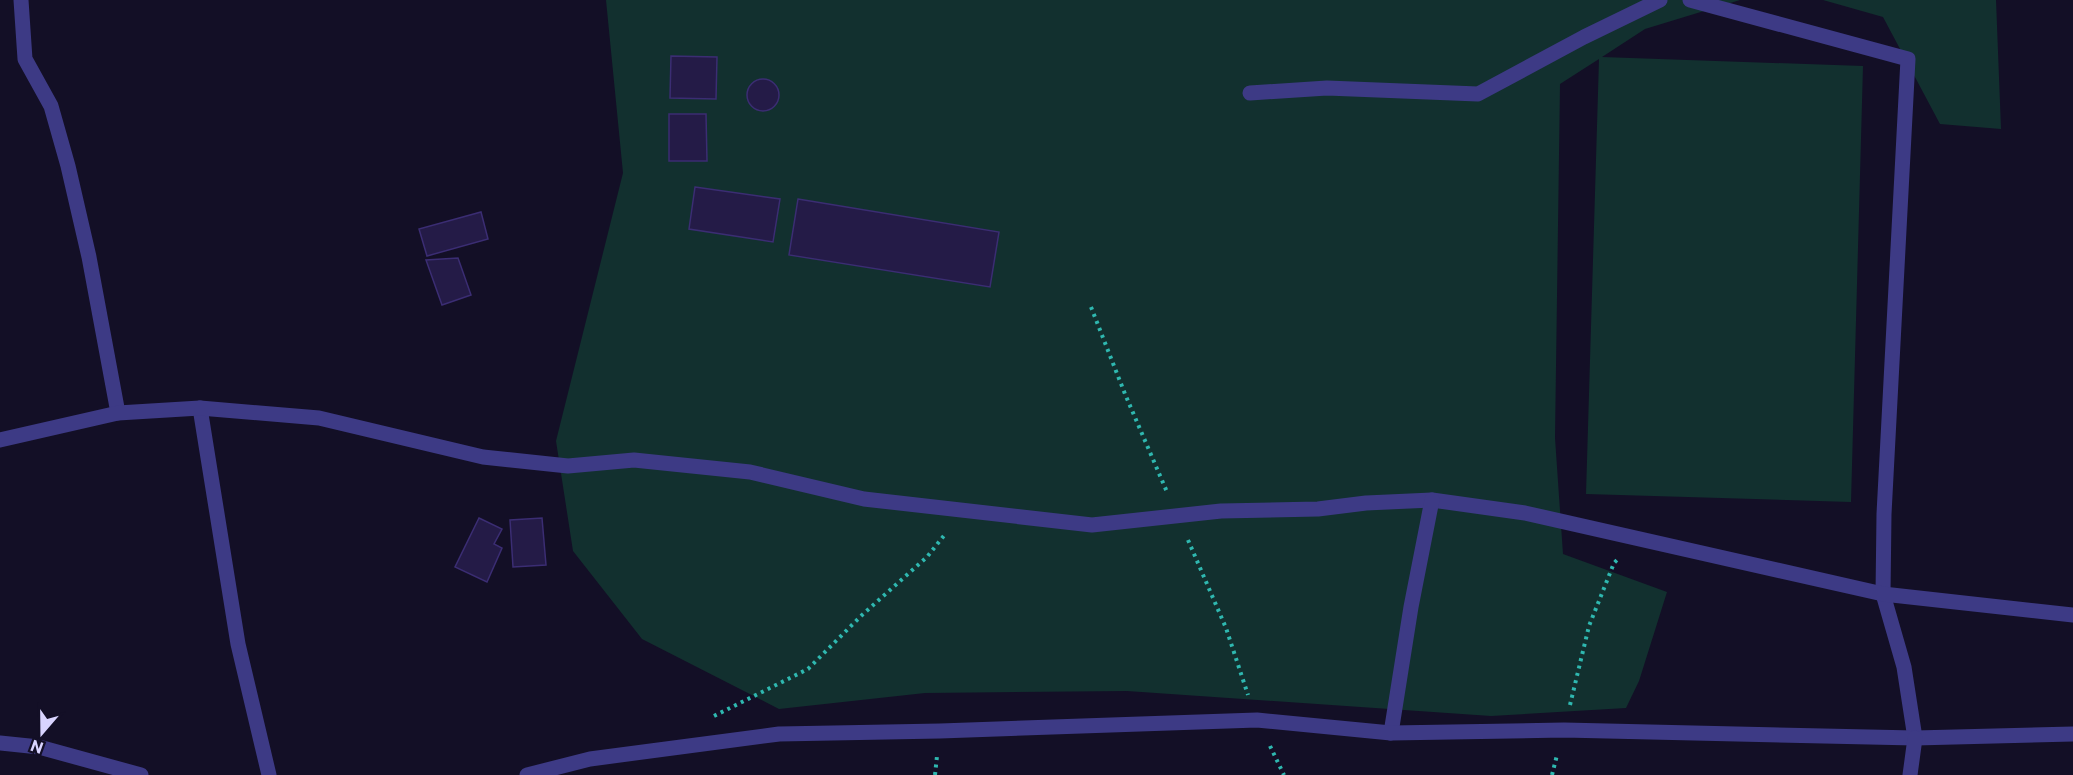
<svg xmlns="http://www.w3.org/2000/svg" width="2073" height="775" font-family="Commissioner,sans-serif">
	<rect width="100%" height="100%" fill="#130f26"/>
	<!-- green -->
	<g fill="#12302f">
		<path d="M 606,0 L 1740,0 L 1645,29 L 1602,57 L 1863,66 L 1851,502 L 1586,494 L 1599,59 L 1560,84 L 1555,438 L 1563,554 L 1667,592 L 1639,681 L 1626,708 L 1491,716 L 1127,691 L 925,693 L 779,709 L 642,639 L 573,551 L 556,441 L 623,173 Z"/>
		<path d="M 1823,0 L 1996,0 L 2001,129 L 1940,124 L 1883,17 Z"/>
	</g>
	<!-- building -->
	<g fill="#241b47" stroke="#3b2d73" stroke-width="1.5">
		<path d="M 671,56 L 717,57 L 716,99 L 670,98 Z"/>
		<circle cx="763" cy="95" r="16"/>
		<path d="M 669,114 L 706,114 L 707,161 L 669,161 Z"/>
		<path d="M 695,187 L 780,199 L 773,242 L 689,229 Z"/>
		<path d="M 798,199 L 999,232 L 990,287 L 789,255 Z"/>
		<path d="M 481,212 L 488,239 L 427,256 L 419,229 Z"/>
		<path d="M 458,258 L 471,295 L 442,305 L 426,260 Z"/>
		<path d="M 479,518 L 502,529 L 494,544 L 502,548 L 487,582 L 455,567 Z"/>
		<path d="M 542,518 L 546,565 L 513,567 L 510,520 Z"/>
	</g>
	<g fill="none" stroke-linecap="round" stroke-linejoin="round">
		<!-- path -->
		<g stroke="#2fb8b0" stroke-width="4" stroke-dasharray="3 4.5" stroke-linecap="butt">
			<path d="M 1091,307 L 1125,394 L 1167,492"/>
			<path d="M 1188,540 L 1226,628 L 1248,695"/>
			<path d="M 1570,705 L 1589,626 L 1614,563 L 1618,559"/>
			<path d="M 714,716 L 808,669 L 861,616 L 927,557 L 946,533"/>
			<path d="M 1270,746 L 1284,775"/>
			<path d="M 935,775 L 937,756"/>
			<path d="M 1552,775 L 1557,755"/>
		</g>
		<!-- lane -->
		<g stroke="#3d3a85" stroke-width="15">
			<path d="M 1690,0 L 1908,59 L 1884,514 L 1883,594 L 1904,667 L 1915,738"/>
			<path d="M 1250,93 L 1327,88 L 1478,94 L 1584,37 L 1660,0"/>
		</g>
		<!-- street -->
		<g stroke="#3d3a85" stroke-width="15">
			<path d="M 21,0 L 25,59 L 51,106 L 68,166 L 89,257 L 118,413"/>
			<path d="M 200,408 L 238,644 L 269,775"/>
			<path d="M 0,440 L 118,413 L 200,408 L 319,418 L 483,457 L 568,466 L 634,460 L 750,472 L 864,499 L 1092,525 L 1221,511 L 1318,509 L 1366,503 L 1432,500 L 1525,513 L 1883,594 L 2073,615"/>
			<path d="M 1391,733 L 1411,607 L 1432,500"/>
			<path d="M 0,743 L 39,747 L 141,775"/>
			<path d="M 527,775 L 590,759 L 779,734 L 940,731 L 1257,720 L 1391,733 L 1564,730 L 1915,738 L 2073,734"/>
			<path d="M 1910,775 L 1915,738"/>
		</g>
	</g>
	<!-- north arrow -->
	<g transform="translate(42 733) rotate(200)" stroke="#130f26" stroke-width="4.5" paint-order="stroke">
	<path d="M0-4.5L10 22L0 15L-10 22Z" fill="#d9d4ff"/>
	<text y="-9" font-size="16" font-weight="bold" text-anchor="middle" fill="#d9d4ff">N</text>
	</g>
</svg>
